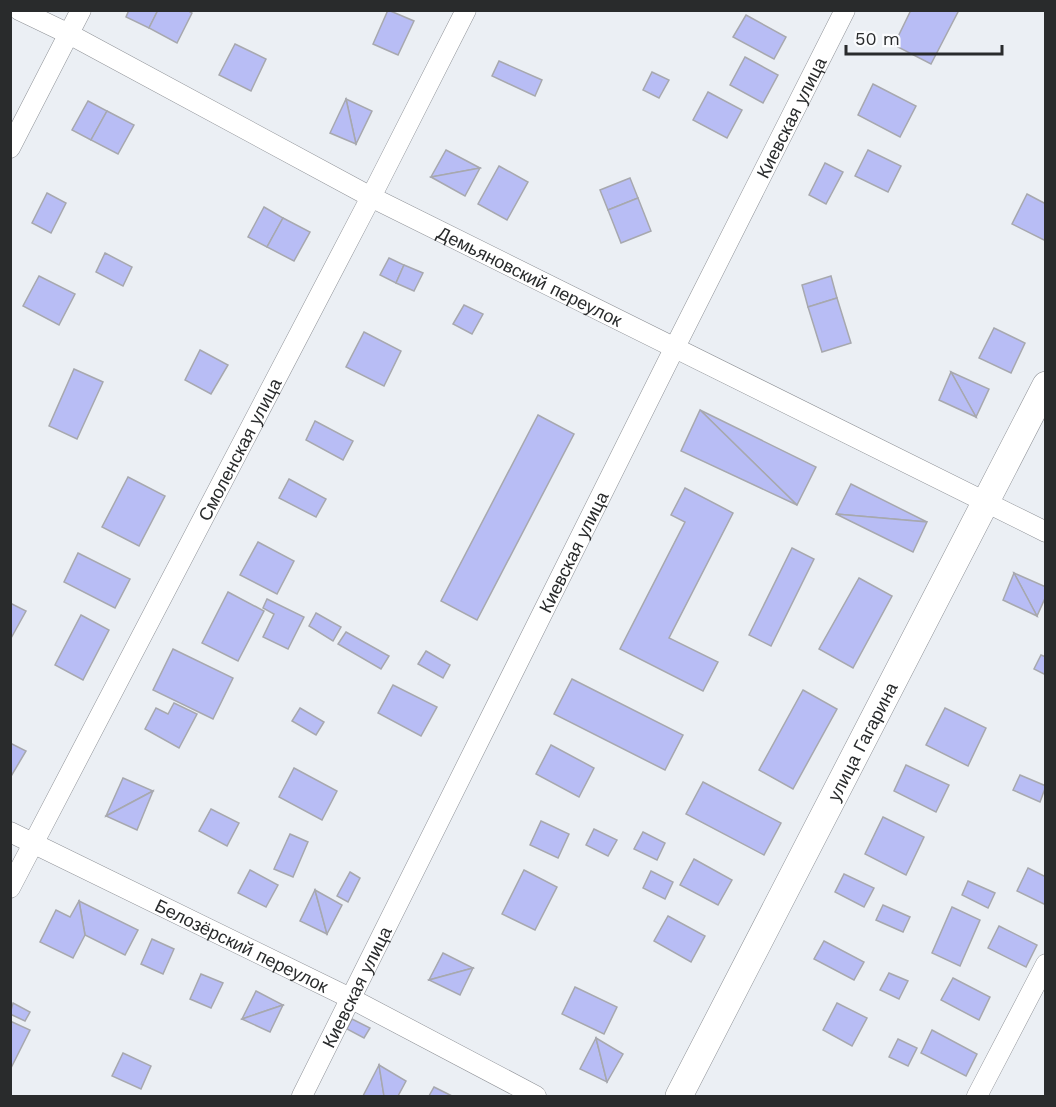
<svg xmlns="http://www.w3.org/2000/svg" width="1056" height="1107" font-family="'Work Sans',sans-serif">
	<rect width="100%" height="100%" fill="#ebeff4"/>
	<!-- building -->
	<g fill="#b8bdf5" stroke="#a7a8ae" stroke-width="1.5">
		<path d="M 129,10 L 158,10 L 149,28 L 126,17 Z"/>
		<path d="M 158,10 L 187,10 L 192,13 L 177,43 L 149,28 Z"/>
		<path d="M 388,10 L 414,21 L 398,55 L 373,44 Z"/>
		<path d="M 911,10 L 959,10 L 931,64 L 894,45 Z"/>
		<path d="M 746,15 L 786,37 L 774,59 L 733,37 Z"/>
		<path d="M 235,44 L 266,59 L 251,91 L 219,75 Z"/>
		<path d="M 745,57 L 778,75 L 763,103 L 730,85 Z"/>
		<path d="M 499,61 L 542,80 L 535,96 L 492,76 Z"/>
		<path d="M 652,72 L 669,80 L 659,98 L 643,90 Z"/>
		<path d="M 873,84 L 916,106 L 900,137 L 858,115 Z"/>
		<path d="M 708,92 L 742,110 L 727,138 L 693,120 Z"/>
		<path d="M 346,99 L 372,111 L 356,144 Z"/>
		<path d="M 346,99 L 356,144 L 330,133 Z"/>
		<path d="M 88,101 L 107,111 L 91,140 L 72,130 Z"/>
		<path d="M 107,111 L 134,125 L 118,154 L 91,140 Z"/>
		<path d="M 446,150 L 480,168 L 431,177 Z"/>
		<path d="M 868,150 L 901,166 L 888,192 L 855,176 Z"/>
		<path d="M 825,163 L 843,172 L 826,204 L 809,195 Z"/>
		<path d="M 499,166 L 528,182 L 507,220 L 478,204 Z"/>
		<path d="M 480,168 L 465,196 L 431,177 Z"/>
		<path d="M 630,178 L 638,198 L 608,210 L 600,190 Z"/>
		<path d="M 47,193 L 66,203 L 51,233 L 32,223 Z"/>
		<path d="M 1027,194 L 1046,204 L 1046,241 L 1012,224 Z"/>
		<path d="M 638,198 L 651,231 L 621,243 L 608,210 Z"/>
		<path d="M 264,207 L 283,218 L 267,247 L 248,237 Z"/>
		<path d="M 283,218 L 310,232 L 294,261 L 267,247 Z"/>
		<path d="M 105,253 L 132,267 L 123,286 L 96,272 Z"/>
		<path d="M 389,258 L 404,265 L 396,283 L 380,275 Z"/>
		<path d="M 404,265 L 423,273 L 414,291 L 396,283 Z"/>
		<path d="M 39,276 L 75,294 L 59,325 L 23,306 Z"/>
		<path d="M 831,276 L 837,298 L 808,307 L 802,285 Z"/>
		<path d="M 837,298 L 851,343 L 822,352 L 808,307 Z"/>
		<path d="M 464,305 L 483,314 L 472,334 L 453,324 Z"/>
		<path d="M 994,328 L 1025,343 L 1011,373 L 979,358 Z"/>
		<path d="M 364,332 L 401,351 L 384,386 L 346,367 Z"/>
		<path d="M 200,350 L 228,365 L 211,394 L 185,380 Z"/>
		<path d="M 74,369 L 103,382 L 77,439 L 49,426 Z"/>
		<path d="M 951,372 L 989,389 L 976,417 Z"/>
		<path d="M 951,372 L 976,417 L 939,400 Z"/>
		<path d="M 700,410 L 816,467 L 797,505 Z"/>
		<path d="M 700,410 L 797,505 L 681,451 Z"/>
		<path d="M 538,415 L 574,434 L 477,620 L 441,601 Z"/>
		<path d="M 315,421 L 353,441 L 343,460 L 306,440 Z"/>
		<path d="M 128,477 L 165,496 L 139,546 L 102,527 Z"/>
		<path d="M 289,479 L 326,499 L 316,517 L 279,498 Z"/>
		<path d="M 851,484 L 927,522 L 836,514 Z"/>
		<path d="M 685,488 L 733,513 L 669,638 L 718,662 L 703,691 L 620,649 L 685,522 L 671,515 Z"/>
		<path d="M 836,514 L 927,522 L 913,552 Z"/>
		<path d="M 258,542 L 294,561 L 277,594 L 240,575 Z"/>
		<path d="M 792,548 L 814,559 L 771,646 L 749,635 Z"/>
		<path d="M 78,553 L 130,579 L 115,608 L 64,582 Z"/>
		<path d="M 1014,573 L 1046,587 L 1046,596 L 1037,616 Z"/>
		<path d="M 1014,573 L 1037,616 L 1003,600 Z"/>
		<path d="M 859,578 L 892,596 L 853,668 L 819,649 Z"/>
		<path d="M 228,592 L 264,611 L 238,661 L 202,643 Z"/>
		<path d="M 267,599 L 304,617 L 288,649 L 263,637 L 274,614 L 263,608 Z"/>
		<path d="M 10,603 L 26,611 L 10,640 Z"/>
		<path d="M 316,613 L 341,627 L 333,641 L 309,626 Z"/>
		<path d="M 81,615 L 109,630 L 83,680 L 55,665 Z"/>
		<path d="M 346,632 L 389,656 L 381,669 L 338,644 Z"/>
		<path d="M 173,649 L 233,678 L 213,719 L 153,690 Z"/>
		<path d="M 426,651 L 450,665 L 443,678 L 418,664 Z"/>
		<path d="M 1041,655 L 1046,657 L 1046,675 L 1034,669 Z"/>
		<path d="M 572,679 L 683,735 L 665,770 L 554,714 Z"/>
		<path d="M 393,685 L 437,707 L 421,736 L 378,713 Z"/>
		<path d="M 803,690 L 837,709 L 793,789 L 759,770 Z"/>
		<path d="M 174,703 L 197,714 L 179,748 L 145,729 L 156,708 L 168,714 Z"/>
		<path d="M 300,708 L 324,722 L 316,735 L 292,721 Z"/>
		<path d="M 945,708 L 986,728 L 968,766 L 926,745 Z"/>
		<path d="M 10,743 L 26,751 L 10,778 Z"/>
		<path d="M 551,745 L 594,768 L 579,797 L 536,774 Z"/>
		<path d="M 906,765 L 949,785 L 936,812 L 894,791 Z"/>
		<path d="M 294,768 L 337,791 L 322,820 L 279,797 Z"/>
		<path d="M 1020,775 L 1046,786 L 1040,802 L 1013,790 Z"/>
		<path d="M 123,778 L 153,791 L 106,816 Z"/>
		<path d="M 703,782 L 781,823 L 764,855 L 686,814 Z"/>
		<path d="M 153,791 L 137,830 L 106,816 Z"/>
		<path d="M 211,809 L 239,823 L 227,846 L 199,831 Z"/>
		<path d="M 883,817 L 924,837 L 906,875 L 865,854 Z"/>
		<path d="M 541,821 L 569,834 L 558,858 L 530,845 Z"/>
		<path d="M 594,829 L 617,840 L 608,856 L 586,845 Z"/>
		<path d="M 643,832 L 665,843 L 657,860 L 634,849 Z"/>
		<path d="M 290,834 L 308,842 L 293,877 L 274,869 Z"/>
		<path d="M 694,859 L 732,880 L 718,905 L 680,885 Z"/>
		<path d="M 1028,868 L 1046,877 L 1046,905 L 1017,891 Z"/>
		<path d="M 250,870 L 278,885 L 266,907 L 238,893 Z"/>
		<path d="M 524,870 L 557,887 L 535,930 L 502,914 Z"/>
		<path d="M 651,871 L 673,882 L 665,899 L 643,888 Z"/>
		<path d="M 350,872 L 360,878 L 348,902 L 337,896 Z"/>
		<path d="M 844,874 L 874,888 L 864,907 L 835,892 Z"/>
		<path d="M 968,881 L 995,893 L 988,908 L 962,895 Z"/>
		<path d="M 315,890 L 327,934 L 300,921 Z"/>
		<path d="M 315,890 L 342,905 L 327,934 Z"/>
		<path d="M 79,901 L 138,930 L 125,955 L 85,935 Z"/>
		<path d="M 79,901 L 85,935 L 73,958 L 40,942 L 56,910 L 70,917 Z"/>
		<path d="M 883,905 L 910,917 L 903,932 L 876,920 Z"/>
		<path d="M 952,907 L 980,920 L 960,966 L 932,953 Z"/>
		<path d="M 668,916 L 705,936 L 691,962 L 654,941 Z"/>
		<path d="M 999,926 L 1037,945 L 1026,967 L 988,948 Z"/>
		<path d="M 152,939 L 174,949 L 163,974 L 141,964 Z"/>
		<path d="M 824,941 L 864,962 L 854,980 L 814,959 Z"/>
		<path d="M 443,953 L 473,968 L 429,980 Z"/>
		<path d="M 473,968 L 460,995 L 429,980 Z"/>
		<path d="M 889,973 L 908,981 L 899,999 L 880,990 Z"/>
		<path d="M 201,974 L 223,983 L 211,1008 L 190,999 Z"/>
		<path d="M 953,978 L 990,997 L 979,1020 L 941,1000 Z"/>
		<path d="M 575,987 L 617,1007 L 604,1034 L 562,1014 Z"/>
		<path d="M 256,991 L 283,1005 L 242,1019 Z"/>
		<path d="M 13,1003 L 30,1012 L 25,1021 L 10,1014 Z"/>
		<path d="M 837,1003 L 867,1018 L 852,1046 L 823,1030 Z"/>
		<path d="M 283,1005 L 270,1032 L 242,1019 Z"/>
		<path d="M 352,1019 L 370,1028 L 364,1038 L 347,1029 Z"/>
		<path d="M 10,1021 L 30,1030 L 10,1070 Z"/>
		<path d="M 932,1030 L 977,1054 L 966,1076 L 921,1053 Z"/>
		<path d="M 596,1038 L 607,1082 L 580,1069 Z"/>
		<path d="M 596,1038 L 623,1054 L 607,1082 Z"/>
		<path d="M 898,1039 L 917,1048 L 908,1066 L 889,1057 Z"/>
		<path d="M 123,1053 L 151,1066 L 141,1089 L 112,1076 Z"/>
		<path d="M 379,1065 L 384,1096 L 363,1096 Z"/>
		<path d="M 379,1065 L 406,1081 L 398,1096 L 384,1096 Z"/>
		<path d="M 434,1087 L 452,1096 L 429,1096 Z"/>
	</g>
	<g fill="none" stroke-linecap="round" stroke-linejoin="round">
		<!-- street casing -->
		<g stroke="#8f9297" stroke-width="21">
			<g id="street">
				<path id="s1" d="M 19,10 L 69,34 L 371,197 L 1046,532"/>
				<path d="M 10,148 L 81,10"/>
				<path id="s2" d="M 10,832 L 352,999 L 536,1096"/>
				<path id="s3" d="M 10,888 L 371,197 L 466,10"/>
				<path id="s4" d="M 302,1096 L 675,347 L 845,10"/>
				<path d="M 977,1096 L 1046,964"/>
			</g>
		</g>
		<!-- secondary casing -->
		<g stroke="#8f9297" stroke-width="28">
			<g id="secondary">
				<path id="s5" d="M 679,1096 L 1046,385"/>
			</g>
		</g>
		<!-- street -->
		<use href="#street" stroke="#fff" stroke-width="20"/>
		<!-- secondary -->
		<use href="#secondary" stroke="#fff" stroke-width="27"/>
	</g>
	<g text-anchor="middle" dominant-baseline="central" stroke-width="4.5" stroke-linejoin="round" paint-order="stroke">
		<!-- street labels -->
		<g font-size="18" fill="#292b2c" stroke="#fbfcfe">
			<text stroke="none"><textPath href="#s4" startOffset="1094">Киевская улица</textPath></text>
			<text stroke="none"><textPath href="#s1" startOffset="576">Демьяновский переулок</textPath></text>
			<text stroke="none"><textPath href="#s3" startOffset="495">Смоленская улица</textPath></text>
			<text stroke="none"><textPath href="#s4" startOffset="608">Киевская улица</textPath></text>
			<text stroke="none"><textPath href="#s5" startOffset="399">улица Гагарина</textPath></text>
			<text stroke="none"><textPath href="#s2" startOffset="258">Белозёрский переулок</textPath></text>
			<text stroke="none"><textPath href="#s4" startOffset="122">Киевская улица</textPath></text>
		</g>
	</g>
	<!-- border -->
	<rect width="1056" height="1107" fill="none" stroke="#292b2c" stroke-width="24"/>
	<!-- scale -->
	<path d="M846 45v9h156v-9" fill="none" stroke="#292b2c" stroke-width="3"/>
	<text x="855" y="45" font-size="18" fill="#292b2c" stroke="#fbfcfe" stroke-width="4.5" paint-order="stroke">50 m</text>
</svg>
